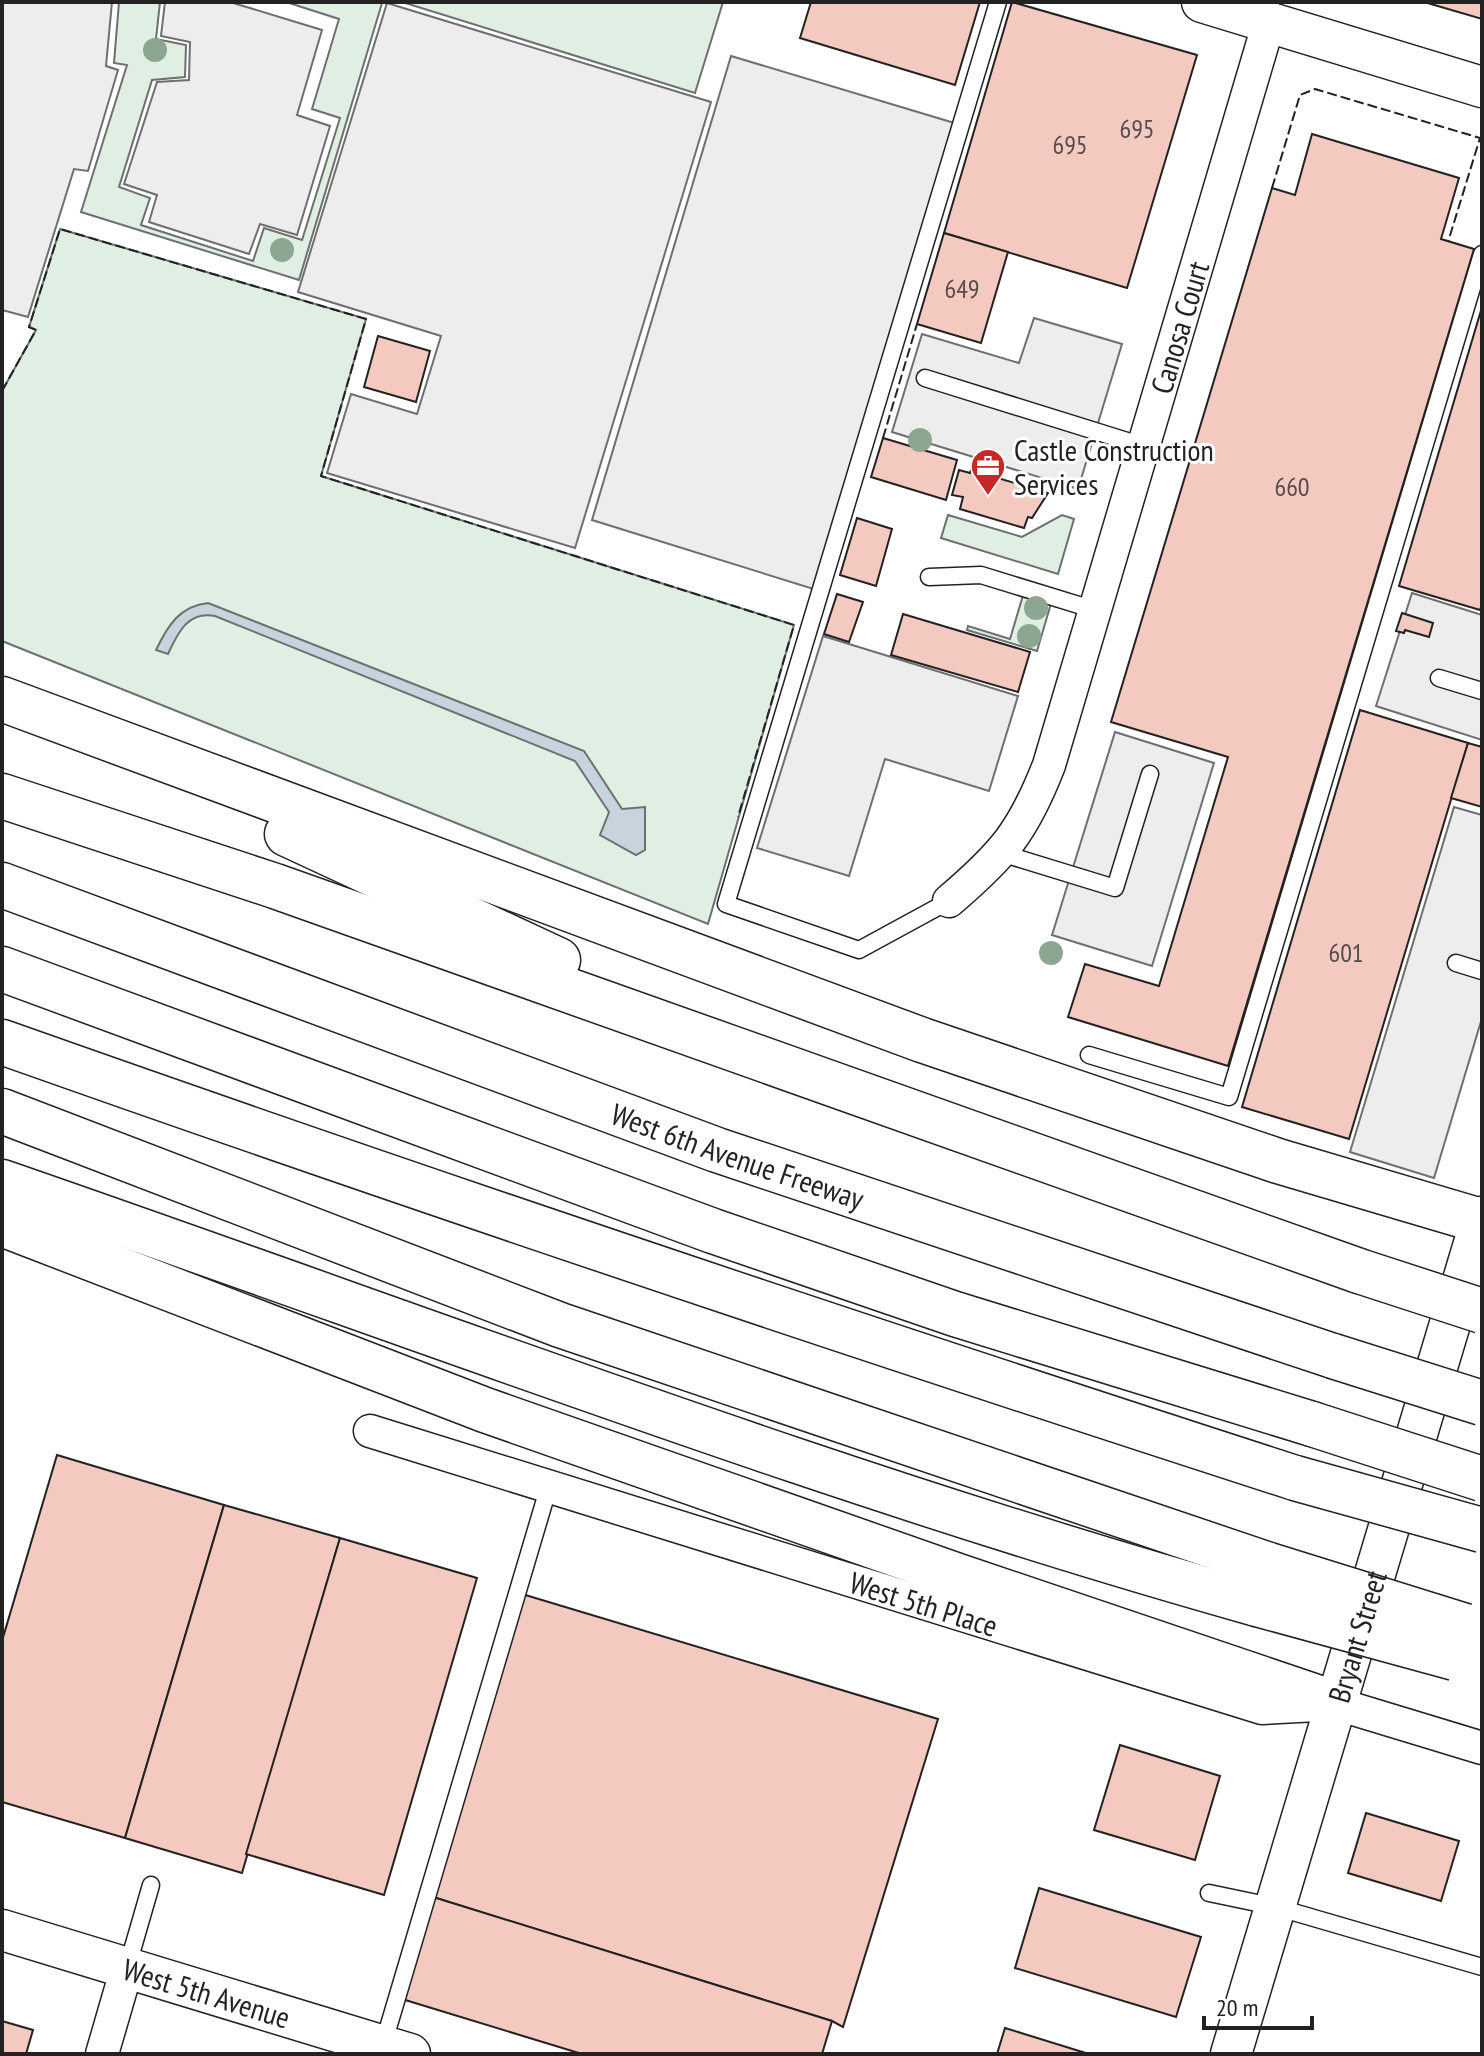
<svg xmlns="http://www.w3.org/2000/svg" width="1484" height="2056" font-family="'PT Sans Narrow',sans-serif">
	<rect width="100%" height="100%" fill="#fff"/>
	<!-- green -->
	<g fill="#e0efe3" stroke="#6f6f6f" stroke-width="2">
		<path d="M 119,2 L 160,2 L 156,39 L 186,45 L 185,77 L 152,80 L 119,187 L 150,198 L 141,225 L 253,261 L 264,228 L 302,240 L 340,118 L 312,109 L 339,19 L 286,2 L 382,3 L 299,280 L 81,212 L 127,65 L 114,63 Z"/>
		<path d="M 402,2 L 723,2 L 695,93 Z"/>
		<path d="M 60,229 L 366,319 L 321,476 L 794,625 L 708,924 L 2,641 L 2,391 L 36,330 L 29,327 Z"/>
		<path d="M 948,515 L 1022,537 L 1062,515 L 1074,519 L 1058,574 L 941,538 Z"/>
		<path d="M 1024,592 L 1052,600 L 1037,651 L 967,630 L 968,626 L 1010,639 Z"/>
	</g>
	<!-- parking -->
	<g fill="#ededed" stroke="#6f6f6f" stroke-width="2">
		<path d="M 2,2 L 112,2 L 106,66 L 118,70 L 88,171 L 74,169 L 28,317 L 2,310 Z"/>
		<path d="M 165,2 L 230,2 L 322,30 L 297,115 L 330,126 L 297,235 L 260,224 L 249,254 L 149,222 L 157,195 L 124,184 L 157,82 L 189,80 L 190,42 L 161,36 Z"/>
		<path d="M 387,3 L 711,102 L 575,548 L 327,473 L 351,394 L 417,414 L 441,336 L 298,292 Z"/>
		<path d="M 731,56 L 961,125 L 820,591 L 592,520 Z"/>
		<path d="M 1034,318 L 1122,344 L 1078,489 L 892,432 L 922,334 L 1019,363 Z"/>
		<path d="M 1412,593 L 1482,615 L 1482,740 L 1376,706 Z"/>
		<path d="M 823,636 L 1018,696 L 989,791 L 885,759 L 849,876 L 757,848 Z"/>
		<path d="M 1115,732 L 1214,763 L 1152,966 L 1052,935 Z"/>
		<path d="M 1454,807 L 1482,815 L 1482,1018 L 1434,1178 L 1350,1152 Z"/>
	</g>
	<!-- water -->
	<path fill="#c7d3dd" stroke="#6f6f6f" stroke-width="2" d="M 208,603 L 584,751 L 622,809 L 645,807 L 645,850 L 636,855 L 600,835 L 609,812 L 575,761 L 215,616 C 188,611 178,632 168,654 L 156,650 C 168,625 180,606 208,603 Z"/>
	<!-- building -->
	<g fill="#f3c9c0" stroke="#222" stroke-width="2">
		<path d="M 811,2 L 980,2 L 955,85 L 800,38 Z"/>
		<path d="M 1012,2 L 1197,55 L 1127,288 L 944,233 Z"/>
		<path d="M 1424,2 L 1482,2 L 1482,19 Z"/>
		<path d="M 1312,134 L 1459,178 L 1441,239 L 1474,249 L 1228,1066 L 1068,1017 L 1085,964 L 1159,986 L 1228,757 L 1111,722 L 1272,188 L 1295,195 Z"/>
		<path d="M 944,233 L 1008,252 L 981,343 L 917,324 Z"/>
		<path d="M 1482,307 L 1482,604 L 1480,610 L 1399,586 Z"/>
		<path d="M 378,336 L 430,351 L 416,402 L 364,387 Z"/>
		<path d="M 883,438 L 957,460 L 946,500 L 871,477 Z"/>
		<path d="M 959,470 L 970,473 L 971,470 L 1048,493 L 1032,518 L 1028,517 L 1024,528 L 960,509 L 963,497 L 952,495 Z"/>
		<path d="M 857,518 L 892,529 L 876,586 L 840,575 Z"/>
		<path d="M 837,594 L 863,602 L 849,642 L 824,634 Z"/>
		<path d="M 1402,613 L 1433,623 L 1429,637 L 1405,630 L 1404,633 L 1396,631 Z"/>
		<path d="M 903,614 L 1030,652 L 1018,692 L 891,655 Z"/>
		<path d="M 1360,710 L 1468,743 L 1349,1139 L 1242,1107 Z"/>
		<path d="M 1468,743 L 1482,747 L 1482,807 L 1451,798 Z"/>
		<path d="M 57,1455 L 224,1505 L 125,1838 L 2,1802 L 2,1641 Z"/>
		<path d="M 224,1505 L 340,1538 L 242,1873 L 125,1838 Z"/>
		<path d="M 340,1538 L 477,1578 L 384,1895 L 246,1854 Z"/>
		<path d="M 522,1594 L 938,1719 L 843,2027 L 832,2021 L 433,1897 Z"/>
		<path d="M 1120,1745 L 1220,1776 L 1195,1860 L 1094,1830 Z"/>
		<path d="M 1366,1813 L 1459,1841 L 1441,1901 L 1348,1873 Z"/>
		<path d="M 1039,1888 L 1201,1937 L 1176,2017 L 1015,1968 Z"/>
		<path d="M 433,1897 L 832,2021 L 822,2054 L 582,2054 L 402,1999 Z"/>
		<path d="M 2,2021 L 33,2030 L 26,2054 L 2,2054 Z"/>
		<path d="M 1005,2028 L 1089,2054 L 997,2054 Z"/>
	</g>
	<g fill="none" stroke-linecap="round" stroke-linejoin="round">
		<!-- service casing -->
		<g stroke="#222" stroke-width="19">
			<g id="service">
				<path d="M 925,378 L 1143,446"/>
				<path d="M 929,577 L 981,575 L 1095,610"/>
				<path d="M 1439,678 L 1482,691"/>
				<path d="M 1001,853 L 1115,888 L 1150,774"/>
				<path d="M 949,901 L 859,950 L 726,904 L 998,2"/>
				<path d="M 1456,963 L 1482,971"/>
				<path d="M 1089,1055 L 1229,1097 L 1482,254"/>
				<path d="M 1209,1893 L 1276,1907 L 1482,1967"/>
				<path d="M 127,1968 L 151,1885"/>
				<path d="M 383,2045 L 549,1486"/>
			</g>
		</g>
		<!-- minor casing -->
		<g stroke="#222" stroke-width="35">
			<g id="minor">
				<path id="s1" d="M 949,901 C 1003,855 1023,832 1049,765 L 1269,22"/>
				<path id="s2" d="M 370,1431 L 1262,1708 L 1337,1704 L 1482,1748"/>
				<path d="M 102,2054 L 127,1968"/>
			</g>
		</g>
		<!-- tertiary casing -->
		<g stroke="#222" stroke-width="43">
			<g id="tertiary">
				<path d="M 1202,2 L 1482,87"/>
				<path id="s3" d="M 2,1930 L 410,2054"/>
				<path id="s4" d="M 1231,2054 L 1482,1217"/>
			</g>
		</g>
		<!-- motorway casing -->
		<g stroke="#222" stroke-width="47">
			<g id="motorway">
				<path d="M 2,699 L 922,1040 L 1278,1161 L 1481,1221"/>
				<path d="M 2,796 L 275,886 L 1359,1271"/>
				<path d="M 287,834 L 558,960"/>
				<path id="s5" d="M 2,885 L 717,1150 L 1333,1356"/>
				<path d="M 2,969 L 713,1231 L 955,1314 L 1312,1424"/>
				<path d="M 2,1042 C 431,1194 862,1338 1295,1478"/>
				<path d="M 2,1111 L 560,1325 L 1269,1565"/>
				<path d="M 2,1182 C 419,1326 832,1485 1257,1604"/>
				<path d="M 2,1224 L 485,1410 L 958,1576 L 1337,1704"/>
			</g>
		</g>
		<!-- service -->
		<use href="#service" stroke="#fff" stroke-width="16"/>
		<!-- minor -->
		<use href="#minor" stroke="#fff" stroke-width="32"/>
		<!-- tertiary -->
		<use href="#tertiary" stroke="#fff" stroke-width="40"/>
		<!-- motorway -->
		<use href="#motorway" stroke="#fff" stroke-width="44"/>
		<!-- motorway-bridge casing -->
		<g stroke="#222" stroke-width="47" stroke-linecap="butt">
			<g id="motorway-bridge">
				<path d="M 1359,1271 L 1482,1311"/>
				<path d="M 1333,1356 L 1482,1403"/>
				<path d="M 1312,1424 L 1482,1479"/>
				<path d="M 1295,1478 L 1482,1530"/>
				<path d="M 1269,1565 L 1465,1626"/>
				<path d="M 1257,1604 L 1455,1658"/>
			</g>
		</g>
		<!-- motorway-bridge -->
		<use href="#motorway-bridge" stroke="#fff" stroke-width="44"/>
		<!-- fence -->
		<g stroke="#222" stroke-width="2" stroke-dasharray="10 4" stroke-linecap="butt">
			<path d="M 1272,188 L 1300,95 L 1315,89 L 1480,138 L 1448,242"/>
			<path d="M 2,391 L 36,330 L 29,327 L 60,229 L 366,319 L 321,476 L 794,625 L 738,817"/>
			<path d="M 883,438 L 917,324"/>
		</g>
	</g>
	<!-- trees -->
	<g fill="#8da692">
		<circle cx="155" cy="50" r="12"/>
		<circle cx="282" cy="250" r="12"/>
		<circle cx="920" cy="440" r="12"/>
		<circle cx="1036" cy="608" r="12"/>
		<circle cx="1029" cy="636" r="12"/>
		<circle cx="1051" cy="953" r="12"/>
	</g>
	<!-- icons -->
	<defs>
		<g id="office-pin" transform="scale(1.8)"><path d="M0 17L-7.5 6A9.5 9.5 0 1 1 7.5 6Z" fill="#c62828" stroke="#fff"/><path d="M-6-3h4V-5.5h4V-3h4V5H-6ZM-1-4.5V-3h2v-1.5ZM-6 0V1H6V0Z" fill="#fff"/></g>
	</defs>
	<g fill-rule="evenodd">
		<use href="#office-pin" x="988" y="466"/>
	</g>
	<g text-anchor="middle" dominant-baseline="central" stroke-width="6" stroke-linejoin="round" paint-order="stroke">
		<!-- number labels -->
		<g font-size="26" fill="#564c4a">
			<text x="1137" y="128">695</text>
			<text x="1070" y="144">695</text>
			<text x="962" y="288">649</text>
			<text x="1292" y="486">660</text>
			<text x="1346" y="952">601</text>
		</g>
		<!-- street labels -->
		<g font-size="30" fill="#222" stroke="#fff">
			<text stroke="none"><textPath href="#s1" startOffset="628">Canosa Court</textPath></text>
			<text stroke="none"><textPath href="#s5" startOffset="784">West 6th Avenue Freeway</textPath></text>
			<text stroke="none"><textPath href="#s2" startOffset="580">West 5th Place</textPath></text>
			<text stroke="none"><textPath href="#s4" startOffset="436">Bryant Street</textPath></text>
			<text stroke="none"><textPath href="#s3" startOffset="214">West 5th Avenue</textPath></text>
		</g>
		<!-- poi labels -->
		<g font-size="30" fill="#222" stroke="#fff" text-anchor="start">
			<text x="1014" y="449">Castle Construction<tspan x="1014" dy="34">Services</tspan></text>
		</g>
	</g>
	<!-- border -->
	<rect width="1484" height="2056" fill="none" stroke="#222222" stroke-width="8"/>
	<!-- scale -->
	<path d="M1204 2016v12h108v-12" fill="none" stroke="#222222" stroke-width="4"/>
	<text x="1216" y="2016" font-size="24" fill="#222222" stroke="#ffffff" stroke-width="6" paint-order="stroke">20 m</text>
</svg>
